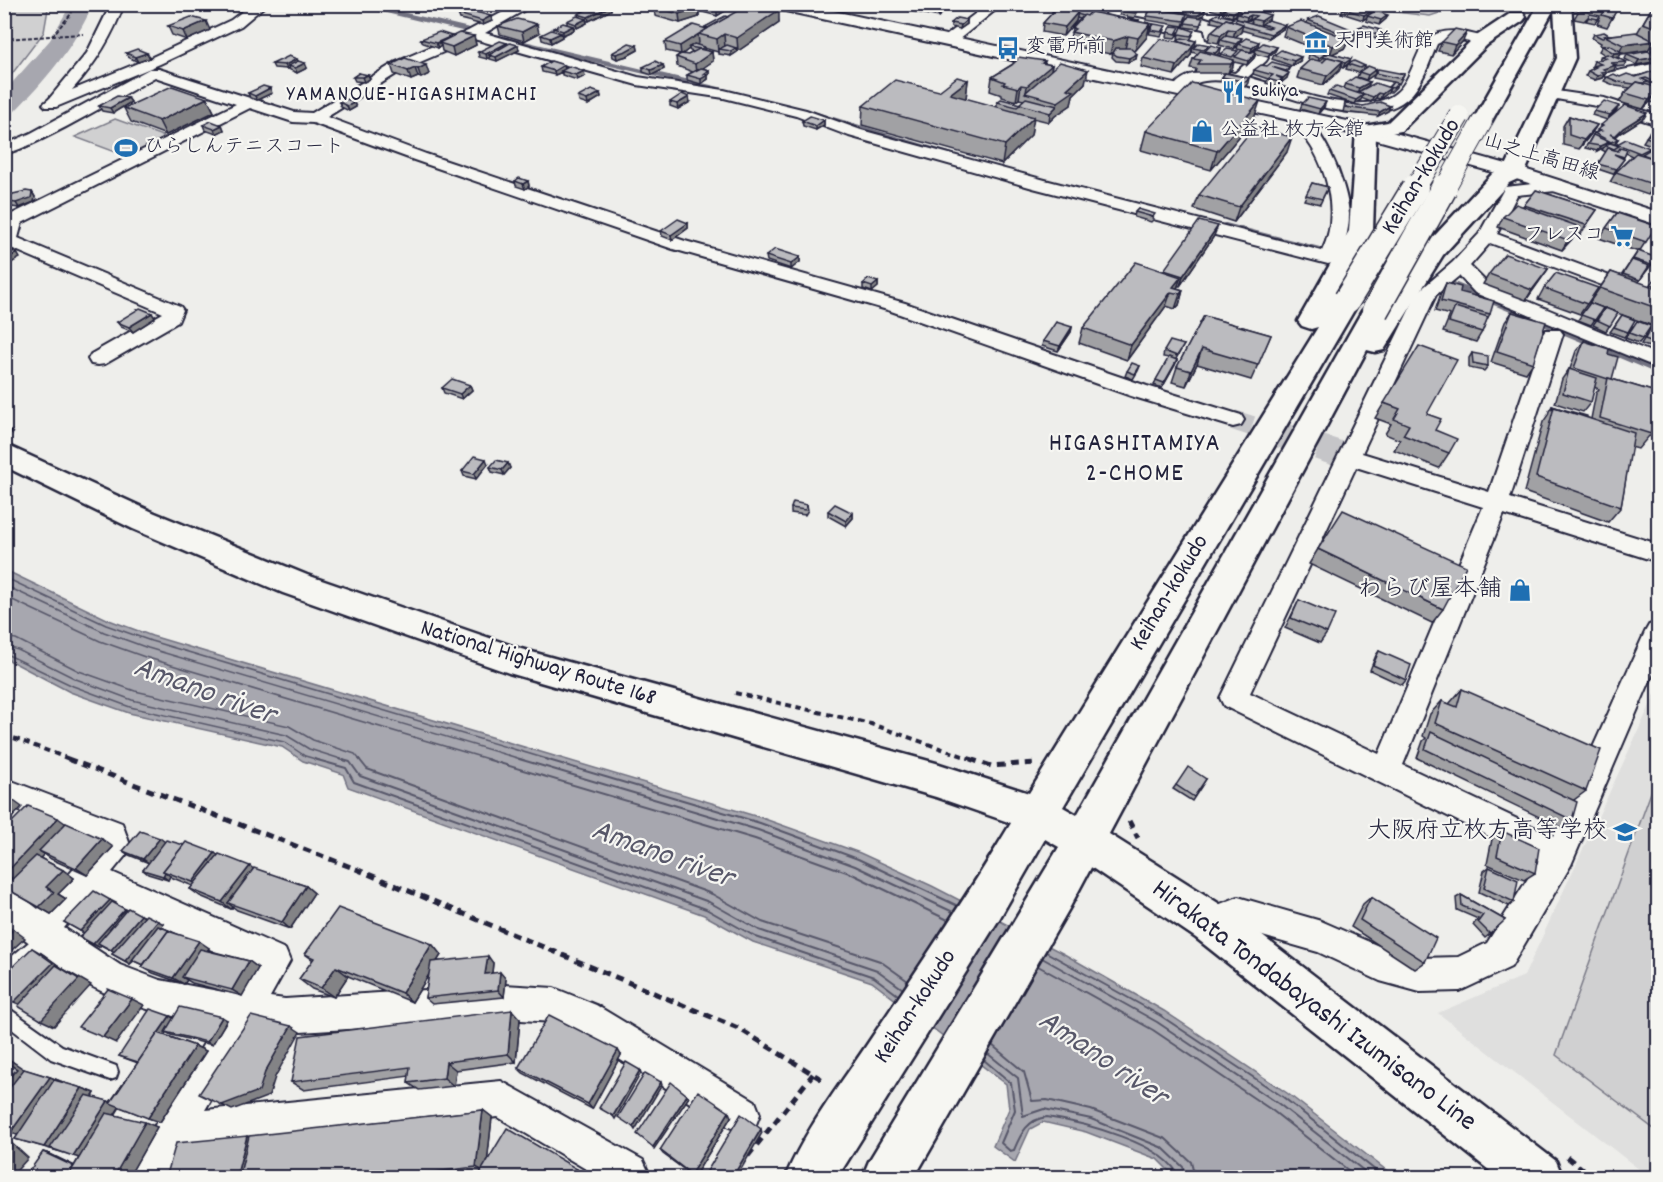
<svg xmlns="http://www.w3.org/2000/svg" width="1663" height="1182" font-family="Dekko,'Klee One',sans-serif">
	<rect width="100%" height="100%" fill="#eeeeeb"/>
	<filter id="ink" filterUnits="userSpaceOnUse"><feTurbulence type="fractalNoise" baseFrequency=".0167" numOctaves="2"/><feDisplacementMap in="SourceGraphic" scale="12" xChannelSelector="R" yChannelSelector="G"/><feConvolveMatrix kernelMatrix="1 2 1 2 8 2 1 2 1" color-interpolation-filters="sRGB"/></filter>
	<g filter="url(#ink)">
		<!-- built -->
		<path fill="#dfdfde" d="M 1658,688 L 1658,1177 L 1649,1177 L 1438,1013 L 1524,976 Z"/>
		<!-- green -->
		<g fill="#d0d0d1" stroke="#797986" stroke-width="1.5">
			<path d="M 5,4 L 36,5 L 48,9 L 44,32 L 5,83 Z"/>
			<path d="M 1467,4 L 1430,16 L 1336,5 Z"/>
			<path d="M 115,119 L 168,138 L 129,157 L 75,137 Z"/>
			<path d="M 1658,773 L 1658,1132 L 1556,1055 Z"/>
		</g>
		<!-- water -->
		<path fill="#a7a7af" stroke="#727281" stroke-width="1.5" d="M 5,570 L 109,620 L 152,636 L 762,818 L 860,853 L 932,886 L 1064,954 L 1164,1011 L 1287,1093 L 1395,1177 L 1175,1177 L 1157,1159 L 1086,1132 L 1043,1122 L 1030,1129 L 1015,1162 L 993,1146 L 1009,1109 L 1006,1084 L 872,982 L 753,942 L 704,915 L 348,787 L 343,774 L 303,761 L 282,747 L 129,713 L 70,692 L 5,658 Z"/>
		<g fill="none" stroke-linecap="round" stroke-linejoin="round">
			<!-- shore-far1 -->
			<g stroke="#575769" stroke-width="1.5">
				<path d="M 4,577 L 106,625 L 151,641 L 550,760"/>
				<path d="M 4,585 L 104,632 L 148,648 L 524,760"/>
				<path d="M 4,596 L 100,641 L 145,657 L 491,760"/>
				<path d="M 4,637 L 16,639 L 79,671 L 135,691 L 289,726 L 313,740 L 355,754 L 360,760"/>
				<path d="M 4,646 L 18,650 L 76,679 L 132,700 L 286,735 L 309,749 L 344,760"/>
				<path d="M 4,653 L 73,686 L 130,707 L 284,742 L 305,756 L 319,760"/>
			</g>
			<!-- shore -->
			<g stroke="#575769" stroke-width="2">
				<path d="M 314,759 L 346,768 L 354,782 L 706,909 L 756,937 L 874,977 L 898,995"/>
				<path d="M 339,759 L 350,762 L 360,776 L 709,902 L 759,930 L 877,970 L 903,989"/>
				<path d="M 359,759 L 367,769 L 712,894 L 762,922 L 880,961 L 908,981"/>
				<path d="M 486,759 L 755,839 L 852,874 L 948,920"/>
				<path d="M 519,759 L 758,830 L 855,866 L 953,912"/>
				<path d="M 545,759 L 760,823 L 858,859 L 958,906"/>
				<path d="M 1046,952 L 1161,1016 L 1283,1097 L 1385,1178"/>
				<path d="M 1042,958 L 1157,1022 L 1279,1104 L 1373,1178"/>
				<path d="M 1038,966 L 1153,1030 L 1273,1111 L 1358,1178"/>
				<path d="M 992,1045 L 1024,1072 L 1032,1101 L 1047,1100 L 1091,1110 L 1166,1139 L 1191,1162 L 1195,1178"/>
				<path d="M 987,1053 L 1018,1078 L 1023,1116 L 1044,1109 L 1091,1119 L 1163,1148 L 1183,1167 L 1186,1178"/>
				<path d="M 984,1060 L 1011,1083 L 1015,1110 L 1001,1143 L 1010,1151 L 1014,1150 C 1021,1133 1028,1119 1047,1117 C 1080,1122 1169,1144 1179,1178"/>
			</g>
			<!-- stream-far1 -->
			<g stroke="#727281" stroke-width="4.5">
				<path d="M 358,4 L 722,90"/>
				<path d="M 815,114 L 955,156"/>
			</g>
			<!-- stream -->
			<g stroke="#727281" stroke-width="6">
				<path d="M 1225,226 L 1327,252"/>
				<path d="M 1449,283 L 1658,371"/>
			</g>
			<!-- river -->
			<path fill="#a7a7af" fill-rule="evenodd" d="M 71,4 L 93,4 C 75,46 45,81 13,113 L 4,115 L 4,92 L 50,40 Z"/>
			<!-- minor-tunnel-far1 -->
			<path stroke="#c5c5c8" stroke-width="20" stroke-dasharray="20 10" stroke-linecap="butt" d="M 1233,420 L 1286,437"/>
			<!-- minor-tunnel -->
			<path stroke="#c5c5c8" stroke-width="26" stroke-dasharray="26 13" stroke-linecap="butt" d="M 1281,435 L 1349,457"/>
			<!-- service casing -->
			<g stroke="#22223b" stroke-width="4">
				<g id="service">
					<path d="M 46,929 L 51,932 L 54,937 L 51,942 L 10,980 L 4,982 L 4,963 L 41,932 Z"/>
					<path d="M 4,1005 L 62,1046 L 116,1066 L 118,1072 L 116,1078 L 110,1080 L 51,1059 L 4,1023 Z"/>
				</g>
			</g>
			<!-- minor casing -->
			<g stroke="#22223b" stroke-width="4">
				<g id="minor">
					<path d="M 111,4 L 124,4 C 112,38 95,64 72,90 L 150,58 L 231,20 L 252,4 L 267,4 L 241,26 L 160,64 L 56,107 L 46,107 L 43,104 L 49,99 L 87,53 Z"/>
					<path d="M 518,4 L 535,4 L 485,33 L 638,77 L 724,90 L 806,110 L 861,130 L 1045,180 L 1322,251 C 1340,215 1328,165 1302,134 C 1296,127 1288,122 1282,114 L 1290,109 C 1321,117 1348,185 1349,214 C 1349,231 1344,248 1335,262 L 1328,264 L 1033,188 L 849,136 L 796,116 L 724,98 L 637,85 L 474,39 L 406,68 L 327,117 L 426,154 L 685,241 L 905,303 L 1147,386 L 1241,415 L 1244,420 L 1241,425 L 1233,427 L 1131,396 L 891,311 L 673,249 L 414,160 L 313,123 L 293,122 L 250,108 L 22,223 L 18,238 L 180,306 L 183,310 L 178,322 L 105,364 L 98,365 L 91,364 L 88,359 L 91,354 L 163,313 L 4,245 L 4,222 L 8,216 L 236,104 L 155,77 C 132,90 23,155 4,153 L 4,145 L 31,133 L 149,69 L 159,69 L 294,112 L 312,113 L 396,62 L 468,31 Z"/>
					<path d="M 988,4 L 1003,4 L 953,44 L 943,44 L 941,41 L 943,38 Z"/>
					<path d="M 1071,4 C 1083,4 1094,7 1105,8 C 1113,9 1122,4 1130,4 L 1132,7 L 1118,14 L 1203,31 L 1205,40 L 1266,55 L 1268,58 L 1266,61 L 1248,77 C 1287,88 1343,112 1383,100 C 1426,86 1403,23 1463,32 C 1471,34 1482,35 1488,41 L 1481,45 C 1466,41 1451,36 1437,44 C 1430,61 1424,80 1412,94 C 1354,154 1222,46 1184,92 L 1174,92 L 1172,89 C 1186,69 1212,70 1235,73 L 1250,60 L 1193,46 L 1191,37 L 1112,21 L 1112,16 L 1103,16 Z"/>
					<path d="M 1170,4 L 1192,4 L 1262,25 L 1264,28 L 1262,31 L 1252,31 Z"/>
					<path d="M 1658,63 L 1658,71 L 1612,80 L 1605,76 L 1607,73 Z"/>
					<path d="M 1550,90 L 1604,98 L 1658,115 L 1658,125 L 1602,107 L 1545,97 L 1543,94 Z"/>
					<path d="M 1559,181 L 1565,182 L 1567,186 L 1565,190 L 1517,195 L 1497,234 L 1658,294 L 1658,306 L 1490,243 L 1470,266 L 1489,285 L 1658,355 L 1658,368 L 1475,293 L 1459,276 L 1436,295 L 1362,453 L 1489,492 L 1543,334 L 1546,330 L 1560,330 L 1563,334 L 1510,498 L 1658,544 L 1658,562 L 1504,514 L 1403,765 L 1553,836 L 1645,632 L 1649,625 L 1658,622 L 1658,662 L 1571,865 L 1511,967 L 1460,991 L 1420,992 L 1380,981 L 1318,952 L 1238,929 L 1211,939 L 1200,934 L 1195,923 L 1200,912 L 1238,897 L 1321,921 L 1383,948 L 1420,958 L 1458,957 L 1487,943 L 1539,861 L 1224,706 L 1220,698 L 1418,292 L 1453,262 L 1479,234 L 1505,187 ZM 1356,467 L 1483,507 L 1379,754 L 1250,693 Z"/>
					<path d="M 4,778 L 122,823 L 130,845 L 126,855 L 112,872 L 285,949 L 290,961 L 270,997 L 285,999 L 504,985 L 554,988 L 596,1005 L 755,1101 L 760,1114 L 755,1127 L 742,1132 L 729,1127 L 572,1030 L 554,1022 L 504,1019 L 285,1033 L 252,1030 L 205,1110 L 501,1081 L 643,1160 L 649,1173 L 647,1178 L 601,1178 L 498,1117 L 182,1149 L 166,1178 L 125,1178 L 131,1165 L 215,1025 C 176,1017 136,1009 99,990 C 70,976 31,944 4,923 L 4,887 L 15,891 L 38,909 L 98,842 L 4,805 ZM 93,894 L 250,968 L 234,994 L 160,980 L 120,965 L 64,928 Z"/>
				</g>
			</g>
			<!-- tertiary casing -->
			<g stroke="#22223b" stroke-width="4">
				<path id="tertiary" d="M 768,4 L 801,4 L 1366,125 L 1521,168 L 1658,212 L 1658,225 L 1507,176 L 1363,136 L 776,9 Z"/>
			</g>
			<!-- primary casing -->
			<g stroke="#22223b" stroke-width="5">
				<path id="primary" d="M 1084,821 L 1098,827 L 1226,908 L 1556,1161 L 1563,1178 L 1499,1178 L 1196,938 L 1070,853 L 1064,840 L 1070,827 Z"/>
			</g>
			<!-- trunk casing -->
			<g stroke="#22223b" stroke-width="5">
				<path id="trunk" d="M 1539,4 L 1571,4 L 1575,58 L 1525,172 L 1522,177 L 1509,183 L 1443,255 L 1384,350 L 1375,352 L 1367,350 L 1070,907 L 914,1178 L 862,1178 L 869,1161 L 1059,847 L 1045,839 L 998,921 L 837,1178 L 785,1178 C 804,1132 836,1090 864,1049 C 914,974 965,900 1011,823 L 936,797 L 509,673 L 283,593 L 133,529 L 4,466 L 4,444 L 155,513 L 307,575 L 521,649 L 936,763 L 1029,793 L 1318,327 L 1311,329 L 1302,326 L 1298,321 L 1349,231 L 1356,131 L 1359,127 L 1388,122 L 1475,37 L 1511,13 L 1523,13 L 1526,17 L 1523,21 L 1487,45 L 1401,131 L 1376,136 L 1373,231 L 1338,295 L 1347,292 L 1356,295 L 1360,300 L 1063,807 L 1077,815 L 1362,311 L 1366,306 L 1375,303 L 1385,307 L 1425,246 L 1493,173 L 1505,168 L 1557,58 L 1554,9 L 1489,126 L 1475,126 L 1472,122 Z"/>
			</g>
			<!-- path-far3 -->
			<g stroke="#22223b" stroke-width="2" stroke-dasharray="4 2" stroke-linecap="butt">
				<path d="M 52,36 L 71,14 L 75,4"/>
				<path d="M 4,39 L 83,34"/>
			</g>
			<!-- path-far2 -->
			<path stroke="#22223b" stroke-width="3" stroke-dasharray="4.5 4" stroke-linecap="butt" d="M 4,425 L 15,435"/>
			<!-- path-far1 -->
			<g stroke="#22223b" stroke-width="4" stroke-dasharray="6 4.5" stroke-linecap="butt">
				<path d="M 735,693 L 871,724 L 974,760"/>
				<path d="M 4,739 L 11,737 L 72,760"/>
			</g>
			<!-- path -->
			<g stroke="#22223b" stroke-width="5" stroke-dasharray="8 6" stroke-linecap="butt">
				<path d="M 68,759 L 356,869 L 738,1028 L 826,1082"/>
				<path d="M 970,759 L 991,766 L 1035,763"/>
				<path d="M 1129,821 L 1138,838"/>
				<path d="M 748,1156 L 813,1074"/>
				<path d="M 1567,1157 L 1594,1178"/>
			</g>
			<!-- service -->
			<use href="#service" fill="#f6f6f2" fill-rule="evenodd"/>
			<!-- minor -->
			<use href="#minor" fill="#f6f6f2" fill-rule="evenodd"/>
			<!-- tertiary -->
			<use href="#tertiary" fill="#f6f6f2" fill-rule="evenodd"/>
			<!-- primary -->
			<use href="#primary" fill="#f6f6f2" fill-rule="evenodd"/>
			<!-- trunk -->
			<use href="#trunk" fill="#f6f6f2" fill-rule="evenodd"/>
			<!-- trunk-bridge-far1 casing -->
			<g stroke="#22223b" stroke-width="22" stroke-linecap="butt">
				<g id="trunk-bridge-far1">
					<path d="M 1414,190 L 1459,116"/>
					<path d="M 1444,190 L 1482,122"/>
				</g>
			</g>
			<!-- trunk-bridge casing -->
			<g stroke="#22223b" stroke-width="29" stroke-linecap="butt">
				<g id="trunk-bridge">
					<path d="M 1347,300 L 1415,188"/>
					<path d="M 1375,311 L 1444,188"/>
				</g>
			</g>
			<!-- trunk-bridge-far1 -->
			<use href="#trunk-bridge-far1" stroke="#f6f6f2" stroke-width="20"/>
			<!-- trunk-bridge -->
			<use href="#trunk-bridge" stroke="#f6f6f2" stroke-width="26"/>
		</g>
		<!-- wall -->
		<g fill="#a1a1a4" stroke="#22223b" stroke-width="1.5" fill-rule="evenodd">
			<path d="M 559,4 L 606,4 L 611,10 L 589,21 L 586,21 L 587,23 L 577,28 L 573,27 L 574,30 L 563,35 L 561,35 L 562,37 L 551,43 L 542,40 L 541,35 L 553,31 L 553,28 L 567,24 L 567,21 L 579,17 L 578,14 L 584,11 Z"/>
			<path d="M 659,4 L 733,4 L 733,6 L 717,16 L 699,11 L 699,17 L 680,23 L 655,16 L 654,7 Z"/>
			<path d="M 880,4 L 947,4 L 946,10 L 938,17 Z"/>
			<path d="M 1119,4 L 1110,9 L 1099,5 L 1096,7 L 1088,5 Z"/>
			<path d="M 1135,4 L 1184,4 L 1190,6 L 1189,9 L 1205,10 L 1204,15 L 1199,17 L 1202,23 L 1198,29 L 1184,27 L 1188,18 L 1186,18 L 1183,26 L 1146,20 L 1149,11 L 1138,9 L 1137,13 L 1134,18 L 1120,15 L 1121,11 L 1134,8 Z"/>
			<path d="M 1197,4 L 1228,4 L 1227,7 L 1269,20 L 1283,29 L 1269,38 L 1241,30 L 1241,32 L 1235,37 L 1240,43 L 1258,46 L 1251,52 L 1237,49 L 1238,45 L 1234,49 L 1219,45 L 1220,42 L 1218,43 L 1208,41 L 1211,32 L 1220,24 L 1211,22 L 1212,17 L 1261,26 L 1261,25 L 1260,26 L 1251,23 L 1252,20 L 1250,19 L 1246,21 L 1236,19 L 1237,15 L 1236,15 L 1232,17 L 1223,14 L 1225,9 L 1220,12 L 1197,6 Z"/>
			<path d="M 1316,4 L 1331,4 L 1330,8 L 1316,6 Z"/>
			<path d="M 1620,4 L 1607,27 L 1597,24 L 1599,20 L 1597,20 L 1595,23 L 1586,21 L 1588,18 L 1587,18 L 1584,21 L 1574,19 L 1579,10 Z"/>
			<path d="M 1654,4 L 1659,4 L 1659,46 L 1654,45 L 1652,48 L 1650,47 L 1648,50 L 1621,54 L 1619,57 L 1616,57 L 1627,62 L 1625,66 L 1615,67 L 1614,70 L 1605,73 L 1602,78 L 1595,80 L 1585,76 L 1588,71 L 1591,70 L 1593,66 L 1592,66 L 1594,61 L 1598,60 L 1601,56 L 1605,55 L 1599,51 L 1602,46 L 1600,45 L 1601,43 L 1592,38 L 1594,34 L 1609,35 L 1637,33 Z"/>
			<path d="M 738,6 L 777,9 L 779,23 L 738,51 L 737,51 L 737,52 L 731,56 L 719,54 L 719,52 L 718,52 L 704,48 L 704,50 L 712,52 L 713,61 L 702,68 L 709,70 L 709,74 L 708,76 L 708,79 L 701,84 L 687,80 L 687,75 L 693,72 L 677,66 L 676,57 L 680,54 L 666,51 L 665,42 L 705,28 L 705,27 L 728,17 L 738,11 ZM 689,49 L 690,51 L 693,52 L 688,55 L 682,54 Z"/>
			<path d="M 1053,7 L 1107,15 L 1127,19 L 1139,20 L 1139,22 L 1153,24 L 1152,27 L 1165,30 L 1161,36 L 1149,34 L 1150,31 L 1147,33 L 1147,37 L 1135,51 L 1133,51 L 1137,54 L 1136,59 L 1128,62 L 1116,61 L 1112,57 L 1113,53 L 1110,54 L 1069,45 L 1072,28 L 1080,19 L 1077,18 L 1076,21 L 1063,36 L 1042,32 L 1043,23 L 1053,12 L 1052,12 Z"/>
			<path d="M 1343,9 L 1386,19 L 1379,25 L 1366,21 L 1367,17 L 1363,20 L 1341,13 Z"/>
			<path d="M 458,14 L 492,21 L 483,25 L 460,19 Z"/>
			<path d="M 967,20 L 967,24 L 960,29 L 951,27 L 951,23 Z"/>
			<path d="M 1308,20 L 1358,32 L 1359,27 L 1380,30 L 1379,31 L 1381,37 L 1376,39 L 1358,32 L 1354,41 L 1347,43 L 1345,48 L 1332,54 L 1351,59 L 1349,63 L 1365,66 L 1364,69 L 1376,69 L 1375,74 L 1366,80 L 1357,77 L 1359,73 L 1346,69 L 1348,64 L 1343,68 L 1341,67 L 1339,71 L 1323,85 L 1297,78 L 1300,69 L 1310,60 L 1308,59 L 1309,54 L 1325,56 L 1327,54 L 1283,36 L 1286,27 L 1307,23 Z"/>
			<path d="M 168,26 L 210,30 L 187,40 L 172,35 Z"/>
			<path d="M 498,26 L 539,33 L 524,41 L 500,34 Z"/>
			<path d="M 1168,32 L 1179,32 L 1175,38 L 1167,37 Z"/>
			<path d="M 1179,34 L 1193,35 L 1190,40 L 1196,41 L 1195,46 L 1208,48 L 1221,48 L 1220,52 L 1216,55 L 1220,56 L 1221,54 L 1237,56 L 1255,54 L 1256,49 L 1277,47 L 1275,51 L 1268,57 L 1256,54 L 1254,58 L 1247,65 L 1234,62 L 1232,69 L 1228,73 L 1249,78 L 1248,83 L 1245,87 L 1221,81 L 1222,77 L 1225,73 L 1195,73 L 1196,69 L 1190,68 L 1193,59 L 1198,54 L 1192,52 L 1193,48 L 1191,55 L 1174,75 L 1141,67 L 1143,58 L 1178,41 L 1181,39 L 1178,38 Z"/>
			<path d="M 452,36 L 474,36 L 476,45 L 454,56 L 442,51 L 441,46 L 438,48 L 423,43 L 421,39 Z"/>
			<path d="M 1463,41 L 1451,54 L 1438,51 L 1442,42 Z"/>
			<path d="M 507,43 L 508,45 L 519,50 L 497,61 L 490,59 L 490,57 L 487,59 L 479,57 L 478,52 Z"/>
			<path d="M 637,45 L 638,50 L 627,56 L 617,59 L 613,57 L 612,53 Z"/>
			<path d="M 1659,48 L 1659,59 L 1656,58 L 1653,62 L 1636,65 L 1625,59 L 1627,55 L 1650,53 L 1652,50 Z"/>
			<path d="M 126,53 L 150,58 L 138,62 L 128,57 Z"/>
			<path d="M 1274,55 L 1300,61 L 1292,66 L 1272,59 Z"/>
			<path d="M 405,58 L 429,74 L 421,78 L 418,77 L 411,80 L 394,74 L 391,65 Z"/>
			<path d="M 1014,60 L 1052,65 L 1051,70 L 1085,83 L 1073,95 L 1071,105 L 1055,116 L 1049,122 L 1033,118 L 1031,135 L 1002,164 L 862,125 L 863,106 L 939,91 L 968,80 L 966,98 L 965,99 L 997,107 L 997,102 L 1020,104 L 1024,100 L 1019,99 L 1016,101 L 1002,97 L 1002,95 L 990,91 L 992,77 L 1013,64 Z"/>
			<path d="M 298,61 L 307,68 L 297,73 L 290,70 L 289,68 L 287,69 L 274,68 L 272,64 Z"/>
			<path d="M 663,65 L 664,69 L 652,75 L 643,72 L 643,67 Z"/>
			<path d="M 1267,66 L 1290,67 L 1287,73 L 1287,78 L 1276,87 L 1266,83 L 1268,79 L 1253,74 L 1254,70 Z"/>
			<path d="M 541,67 L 565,69 L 585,76 L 577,80 L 562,75 L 562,72 L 555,75 L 542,72 Z"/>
			<path d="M 1659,69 L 1659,99 L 1655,103 L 1650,102 L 1643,109 L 1619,102 L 1625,93 L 1630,88 L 1616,86 L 1604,81 L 1607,77 L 1636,77 Z"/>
			<path d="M 359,73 L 370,79 L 364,82 L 355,81 L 353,77 Z"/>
			<path d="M 1375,73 L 1404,74 L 1399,84 L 1397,83 L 1396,87 L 1391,92 L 1389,92 L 1380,99 L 1376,98 L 1371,102 L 1361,98 L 1354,104 L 1327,95 L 1329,91 L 1343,88 L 1345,84 L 1370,82 L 1368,86 L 1363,89 L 1388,87 L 1393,82 L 1373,78 Z"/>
			<path d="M 248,93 L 272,93 L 257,100 L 250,98 Z"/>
			<path d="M 600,93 L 601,97 L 588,105 L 579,102 L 578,97 Z"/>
			<path d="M 128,98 L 131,102 L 113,113 L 102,111 L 99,106 Z"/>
			<path d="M 207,98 L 214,112 L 166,135 L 131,122 L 124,108 Z"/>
			<path d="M 339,102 L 354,103 L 356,107 L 349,111 L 341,107 Z"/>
			<path d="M 670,102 L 690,102 L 678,109 L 670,106 Z"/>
			<path d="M 1345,103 L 1363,106 L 1390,106 L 1388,111 L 1378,116 L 1343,112 Z"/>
			<path d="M 1302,104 L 1324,107 L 1318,114 L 1300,109 Z"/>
			<path d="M 1594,111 L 1616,111 L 1607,120 L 1592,115 Z"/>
			<path d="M 1569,116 L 1597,125 L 1591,134 L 1579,149 L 1563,145 L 1563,126 Z"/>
			<path d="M 1644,118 L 1620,133 L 1615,137 L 1615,144 L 1650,148 L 1648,151 L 1659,184 L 1648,195 L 1610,182 L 1616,172 L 1632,156 L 1626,153 L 1623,158 L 1624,159 L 1613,174 L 1595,168 L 1606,152 L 1602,150 L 1604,147 L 1597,151 L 1585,148 L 1594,133 L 1596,133 L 1601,125 Z"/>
			<path d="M 1254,119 L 1211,170 L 1141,150 L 1146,131 Z"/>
			<path d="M 824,120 L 824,125 L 816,130 L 803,126 L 802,121 Z"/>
			<path d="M 203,125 L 222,125 L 224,130 L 216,134 L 205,130 Z"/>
			<path d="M 1659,126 L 1659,148 L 1643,142 L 1650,131 Z"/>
			<path d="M 1287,152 L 1234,222 L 1194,209 L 1199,195 Z"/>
			<path d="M 515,181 L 528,181 L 529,186 L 525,189 L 516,186 Z"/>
			<path d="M 1312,183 L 1328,187 L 1320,204 L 1304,200 Z"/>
			<path d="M 1536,190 L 1597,210 L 1580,235 L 1576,234 L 1562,250 L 1498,227 L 1503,217 L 1523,206 Z"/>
			<path d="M 32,192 L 35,197 L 34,202 L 19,208 L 12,207 L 7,200 Z"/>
			<path d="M 1138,209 L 1154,219 L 1151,222 L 1134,217 L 1135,212 Z"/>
			<path d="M 1617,213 L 1656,226 L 1639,252 L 1599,238 Z"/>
			<path d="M 688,223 L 688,228 L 672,240 L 662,236 L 661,231 Z"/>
			<path d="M 1214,236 L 1180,286 L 1178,286 L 1177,288 L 1183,290 L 1179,305 L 1175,309 L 1166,306 L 1127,360 L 1079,343 L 1083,328 Z"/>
			<path d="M 1638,251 L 1657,258 L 1638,282 L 1649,286 L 1659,272 L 1659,328 L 1589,303 L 1611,272 L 1621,276 Z"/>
			<path d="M 766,256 L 800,257 L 800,262 L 791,269 L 767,261 Z"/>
			<path d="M 1548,269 L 1526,300 L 1483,284 L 1489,274 Z"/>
			<path d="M 878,282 L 878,287 L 872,292 L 863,289 L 863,284 Z"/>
			<path d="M 1446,283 L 1460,292 L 1490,314 L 1486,321 L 1482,332 L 1476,342 L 1443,332 L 1450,315 L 1435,311 L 1441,293 Z"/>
			<path d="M 1544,288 L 1598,288 L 1580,314 L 1538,299 Z"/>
			<path d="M 1590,303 L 1603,308 L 1591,325 L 1578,320 Z"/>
			<path d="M 1605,308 L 1618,313 L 1606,331 L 1593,325 Z"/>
			<path d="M 1512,312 L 1533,363 L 1526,373 L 1491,362 L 1505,322 Z"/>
			<path d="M 1622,315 L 1628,332 L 1624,337 L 1610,332 Z"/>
			<path d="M 1204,316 L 1271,335 L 1251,380 L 1197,364 L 1186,386 L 1172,382 L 1177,367 Z"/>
			<path d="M 155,318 L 133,332 L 121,327 L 117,322 Z"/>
			<path d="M 1633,326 L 1643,338 L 1639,343 L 1625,338 Z"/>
			<path d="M 1652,326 L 1659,344 L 1655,349 L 1641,344 Z"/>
			<path d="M 1072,327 L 1071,332 L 1058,351 L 1042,346 L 1043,341 Z"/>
			<path d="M 1584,341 L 1608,354 L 1612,379 L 1659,393 L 1659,431 L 1653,437 L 1649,436 L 1638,449 L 1631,447 L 1621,507 L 1608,522 L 1524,492 L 1543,422 L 1548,415 L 1549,411 L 1552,406 L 1591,419 L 1596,393 L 1599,389 L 1594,387 L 1591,402 L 1583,412 L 1555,403 L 1562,379 L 1569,369 L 1570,369 L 1576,351 Z"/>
			<path d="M 1184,345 L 1176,359 L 1177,360 L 1175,365 L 1162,388 L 1154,385 L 1156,380 L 1169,358 L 1163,357 L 1164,351 Z"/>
			<path d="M 1659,347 L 1659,356 L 1653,354 Z"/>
			<path d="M 1472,353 L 1488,366 L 1484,371 L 1469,368 L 1469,358 Z"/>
			<path d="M 1140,366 L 1138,371 L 1133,379 L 1125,376 L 1127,371 Z"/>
			<path d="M 470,385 L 472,390 L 462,399 L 444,393 L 442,388 Z"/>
			<path d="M 1384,403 L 1427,414 L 1435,430 L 1449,453 L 1439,468 L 1394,450 L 1400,440 L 1385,434 L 1391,424 L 1375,418 Z"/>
			<path d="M 508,463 L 510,468 L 504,475 L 492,472 L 490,467 Z"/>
			<path d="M 488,464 L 476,479 L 464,476 L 462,471 Z"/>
			<path d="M 807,505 L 808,510 L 805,515 L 791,513 L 791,508 Z"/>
			<path d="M 828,511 L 853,513 L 853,518 L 846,526 L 828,516 Z"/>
			<path d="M 1318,549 L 1443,609 L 1432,623 L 1309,564 Z"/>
			<path d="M 1299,600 L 1327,633 L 1320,643 L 1285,628 Z"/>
			<path d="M 1379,651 L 1406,680 L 1402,685 L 1370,670 L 1376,655 Z"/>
			<path d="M 1462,689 L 1586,791 L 1574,800 L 1572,820 L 1562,828 L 1417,758 L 1423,741 L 1426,738 L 1423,736 L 1430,714 L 1442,701 L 1449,704 Z"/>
			<path d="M 1206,779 L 1192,801 L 1173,789 L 1176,785 Z"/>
			<path d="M 65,823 L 113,847 L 87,875 L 51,859 L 44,854 L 40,858 L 63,870 L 74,878 L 58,894 L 66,899 L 51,914 L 4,887 L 12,879 L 4,876 L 4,830 Z"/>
			<path d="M 1502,831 L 1535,873 L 1524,880 L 1487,864 L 1492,839 Z"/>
			<path d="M 165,842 L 218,855 L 253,869 L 306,886 L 314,893 L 290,929 L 237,910 L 233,907 L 231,909 L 200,896 L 190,889 L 193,886 L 173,878 L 170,876 L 168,880 L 148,874 L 143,870 L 149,863 L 129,855 L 123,851 Z"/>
			<path d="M 1489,867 L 1514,902 L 1509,906 L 1479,892 L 1484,871 Z"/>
			<path d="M 1461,895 L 1505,920 L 1490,934 L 1485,938 L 1473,925 L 1478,919 L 1457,910 L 1456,898 Z"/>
			<path d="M 1371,897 L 1425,962 L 1415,969 L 1351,927 L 1363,904 Z"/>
			<path d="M 110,900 L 115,904 L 127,910 L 141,915 L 164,924 L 161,927 L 209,948 L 207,950 L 249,961 L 258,968 L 242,996 L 192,983 L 187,980 L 184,984 L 153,973 L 142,967 L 143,965 L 134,961 L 130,964 L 112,954 L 114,952 L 101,945 L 99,947 L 80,937 L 84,933 L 64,922 Z"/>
			<path d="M 432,944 L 441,955 L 437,961 L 493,963 L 492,973 L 506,979 L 504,997 L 432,1004 L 425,998 L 429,974 L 412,1002 L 348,976 L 334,997 L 312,989 L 299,979 L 313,960 L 305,954 Z"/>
			<path d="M 170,1016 L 174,1018 L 227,1020 L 212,1045 L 171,1035 L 166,1032 L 165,1035 L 195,1046 L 206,1051 L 160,1122 L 120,1107 L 115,1115 L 157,1127 L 128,1178 L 26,1178 L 43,1152 L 50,1154 L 74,1166 L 79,1157 L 15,1139 L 18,1135 L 10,1060 L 23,1069 L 50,1077 L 63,1082 L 63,1083 L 82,1088 L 95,1093 L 93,1097 L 110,1102 L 138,1063 L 119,1056 Z"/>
			<path d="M 520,1019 L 516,1062 L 456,1070 L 454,1086 L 419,1090 L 408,1083 L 409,1076 L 304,1090 L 291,1082 Z"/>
			<path d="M 621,1055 L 592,1109 L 523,1073 L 518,1068 Z"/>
			<path d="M 483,1110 L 492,1117 L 487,1162 L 582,1173 L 481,1173 L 443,1178 L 166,1178 L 249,1137 Z"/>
			<path d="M 731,1117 L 694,1177 L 663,1154 L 660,1150 Z"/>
		</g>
		<!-- shaded-wall -->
		<g fill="#838386" stroke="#22223b" stroke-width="1.5">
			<path d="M 583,4 L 596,4 L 596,5 L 584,11 Z"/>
			<path d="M 721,4 L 733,4 L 733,6 L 717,16 L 717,7 Z"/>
			<path d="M 939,4 L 947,4 L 946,10 L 938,17 Z"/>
			<path d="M 1112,4 L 1119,4 L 1110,9 Z"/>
			<path d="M 1227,4 L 1228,4 L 1227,8 L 1220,12 L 1221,8 Z"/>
			<path d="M 694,5 L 694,9 L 698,8 L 699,17 L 680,23 L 679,14 Z"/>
			<path d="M 611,6 L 611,10 L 589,21 L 588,17 Z"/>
			<path d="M 777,6 L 777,11 L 779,10 L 779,23 L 738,51 L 737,38 Z"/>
			<path d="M 1205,10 L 1204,15 L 1197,19 L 1198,15 Z"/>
			<path d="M 1237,10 L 1236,15 L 1232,17 L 1233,13 Z"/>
			<path d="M 1372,11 L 1370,15 L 1363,20 L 1364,15 Z"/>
			<path d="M 1078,12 L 1076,21 L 1063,36 L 1065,27 Z"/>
			<path d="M 1251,15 L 1250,19 L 1246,21 L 1247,17 Z"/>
			<path d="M 1270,15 L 1269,20 L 1260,26 L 1261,21 Z"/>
			<path d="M 1388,15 L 1386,19 L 1379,25 L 1381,20 Z"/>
			<path d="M 491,16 L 492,21 L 483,25 L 482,21 Z"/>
			<path d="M 586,19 L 587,23 L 577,28 L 576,24 Z"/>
			<path d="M 967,20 L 967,24 L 960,29 L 961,25 Z"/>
			<path d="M 206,21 L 210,30 L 187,40 L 183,31 Z"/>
			<path d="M 537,24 L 539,33 L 524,41 L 522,32 Z"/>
			<path d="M 1150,24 L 1147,37 L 1135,51 L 1138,38 Z"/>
			<path d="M 1243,24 L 1241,32 L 1233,39 L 1235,30 Z"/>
			<path d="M 1285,25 L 1283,29 L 1269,38 L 1271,34 Z"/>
			<path d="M 573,26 L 574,30 L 563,35 L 563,31 Z"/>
			<path d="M 1228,29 L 1225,37 L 1220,40 L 1218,43 L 1221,35 Z"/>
			<path d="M 1358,32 L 1354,41 L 1347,43 L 1345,48 L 1330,55 L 1333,46 L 1346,41 L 1348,36 Z"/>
			<path d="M 1467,32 L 1463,41 L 1451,54 L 1455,45 Z"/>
			<path d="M 561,33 L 562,37 L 551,43 L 550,38 Z"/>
			<path d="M 1383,33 L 1381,37 L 1376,39 L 1378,35 Z"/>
			<path d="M 698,34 L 699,43 L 693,47 L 689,47 L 689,49 L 681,55 L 680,46 Z"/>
			<path d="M 724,34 L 725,48 L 719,49 L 719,52 L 718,52 L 717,39 Z"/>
			<path d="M 452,36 L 439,43 L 441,46 L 438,48 L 436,43 Z"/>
			<path d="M 474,36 L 476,45 L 454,56 L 452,47 Z"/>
			<path d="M 1128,36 L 1125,49 L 1110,54 L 1113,41 Z"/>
			<path d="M 1242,38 L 1240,43 L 1234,49 L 1236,44 Z"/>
			<path d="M 1196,41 L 1195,46 L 1192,49 L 1191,55 L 1174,75 L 1177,66 L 1190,47 Z"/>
			<path d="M 1654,41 L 1648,50 L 1621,54 L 1619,57 L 1611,58 L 1614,53 L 1619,53 L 1623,45 Z"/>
			<path d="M 1259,42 L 1258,46 L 1251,52 L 1252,48 Z"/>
			<path d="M 507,43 L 508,47 L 489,55 L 490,57 L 487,59 L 486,54 Z"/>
			<path d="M 518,45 L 519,50 L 497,61 L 496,57 Z"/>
			<path d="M 637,45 L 638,50 L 627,56 L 617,59 L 616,54 Z"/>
			<path d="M 1277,47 L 1275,51 L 1268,57 L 1270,53 Z"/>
			<path d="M 736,48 L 737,52 L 731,56 L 731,51 Z"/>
			<path d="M 1221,48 L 1220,52 L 1214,58 L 1215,53 Z"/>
			<path d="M 712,52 L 713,61 L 696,73 L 695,64 Z"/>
			<path d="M 147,53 L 150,58 L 138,62 L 135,57 Z"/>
			<path d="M 1137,54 L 1136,59 L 1128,62 L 1129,58 Z"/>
			<path d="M 1256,54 L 1254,58 L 1247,65 L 1248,61 Z"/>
			<path d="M 1325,54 L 1324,58 L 1323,57 L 1322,59 L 1318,62 L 1319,58 Z"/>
			<path d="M 1301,57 L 1300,61 L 1292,66 L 1294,61 Z"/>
			<path d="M 1656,57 L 1653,62 L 1636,65 L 1639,60 Z"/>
			<path d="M 297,59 L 299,64 L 288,66 L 289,68 L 287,69 L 285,65 Z"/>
			<path d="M 1351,59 L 1349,63 L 1343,68 L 1345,63 Z"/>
			<path d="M 1234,60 L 1232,69 L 1228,73 L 1231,64 Z"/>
			<path d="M 1045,61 L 1043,72 L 1052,65 L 1049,79 L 1026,93 L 1027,86 L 1042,63 Z"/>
			<path d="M 1343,61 L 1339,71 L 1323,85 L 1327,76 Z"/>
			<path d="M 305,63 L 307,68 L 297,73 L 295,68 Z"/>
			<path d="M 426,65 L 429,74 L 421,78 L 418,69 Z"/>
			<path d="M 564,65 L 565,70 L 561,71 L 562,72 L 555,75 L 554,71 Z"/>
			<path d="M 663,65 L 664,69 L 652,75 L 651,70 Z"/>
			<path d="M 1616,65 L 1614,70 L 1605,73 L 1602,78 L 1595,80 L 1597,76 L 1603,69 Z"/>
			<path d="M 415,68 L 418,77 L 411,80 L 408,71 Z"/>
			<path d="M 1376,69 L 1375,74 L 1366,80 L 1368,75 Z"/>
			<path d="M 709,70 L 709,74 L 708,76 L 708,79 L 701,84 L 701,79 L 704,74 Z"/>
			<path d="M 1088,70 L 1085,83 L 1073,95 L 1071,105 L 1055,116 L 1049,122 L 1050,113 L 1057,106 L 1058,102 L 1067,89 Z"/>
			<path d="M 584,71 L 585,76 L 577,80 L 576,75 Z"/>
			<path d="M 1289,73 L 1287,78 L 1281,83 L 1283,78 Z"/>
			<path d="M 368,75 L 370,79 L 364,82 L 362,77 Z"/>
			<path d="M 1282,79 L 1280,84 L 1276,87 L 1278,82 Z"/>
			<path d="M 968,80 L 966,98 L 948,113 L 950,94 Z"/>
			<path d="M 1370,82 L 1368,86 L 1357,93 L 1359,88 Z"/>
			<path d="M 1021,85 L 1019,99 L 1016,101 L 1018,88 Z"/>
			<path d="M 270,88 L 272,93 L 257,100 L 255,96 Z"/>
			<path d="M 1390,88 L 1388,93 L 1380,99 L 1382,94 Z"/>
			<path d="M 600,93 L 601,97 L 588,105 L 587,100 Z"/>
			<path d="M 1378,93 L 1376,98 L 1371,102 L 1373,97 Z"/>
			<path d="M 1656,93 L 1650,102 L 1643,109 L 1649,100 Z"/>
			<path d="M 1363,95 L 1361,100 L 1354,104 L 1356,100 Z"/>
			<path d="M 689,97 L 690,102 L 678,109 L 677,104 Z"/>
			<path d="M 128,98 L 131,102 L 113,113 L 110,108 Z"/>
			<path d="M 207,98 L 214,112 L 166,135 L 159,121 Z"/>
			<path d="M 1260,101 L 1254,119 L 1211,170 L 1217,151 Z"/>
			<path d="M 1326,102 L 1324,107 L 1318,114 L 1320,109 Z"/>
			<path d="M 354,103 L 356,107 L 349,111 L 347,106 Z"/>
			<path d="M 1390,106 L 1388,111 L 1378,116 L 1380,112 Z"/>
			<path d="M 1619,106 L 1616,111 L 1607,120 L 1610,115 Z"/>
			<path d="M 1647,113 L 1644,118 L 1620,133 L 1612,141 L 1615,136 L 1623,128 Z"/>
			<path d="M 1034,117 L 1031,135 L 1002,164 L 1005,145 Z"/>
			<path d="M 824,120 L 824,125 L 816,130 L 816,126 Z"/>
			<path d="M 222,125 L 224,130 L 216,134 L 214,129 Z"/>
			<path d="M 1597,125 L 1591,134 L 1579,149 L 1584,140 Z"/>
			<path d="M 1292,137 L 1287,152 L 1234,222 L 1239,207 Z"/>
			<path d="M 1618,139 L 1615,144 L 1608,146 L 1611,142 Z"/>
			<path d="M 1609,142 L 1606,146 L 1597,151 L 1600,146 Z"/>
			<path d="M 528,181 L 529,186 L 525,189 L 523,184 Z"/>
			<path d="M 1659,181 L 1659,184 L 1648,195 L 1655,185 Z"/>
			<path d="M 32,192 L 35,197 L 34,202 L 19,208 L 16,203 Z"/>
			<path d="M 688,223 L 688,228 L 672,240 L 671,235 Z"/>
			<path d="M 1218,226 L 1214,236 L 1180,286 L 1183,276 Z"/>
			<path d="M 1580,227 L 1574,237 L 1562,250 L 1568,240 Z"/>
			<path d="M 17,253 L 20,258 L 4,267 L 4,260 Z"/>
			<path d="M 800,257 L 800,262 L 791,269 L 791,264 Z"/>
			<path d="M 1548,269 L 1541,279 L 1526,300 L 1532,290 Z"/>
			<path d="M 1181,277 L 1176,291 L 1173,287 Z"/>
			<path d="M 878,282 L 878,287 L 872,292 L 872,287 Z"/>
			<path d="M 1183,290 L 1179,305 L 1175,309 L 1180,294 Z"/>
			<path d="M 1171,292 L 1166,306 L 1127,360 L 1131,345 Z"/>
			<path d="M 152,313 L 155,318 L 133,332 L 129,327 Z"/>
			<path d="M 1072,327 L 1071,332 L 1058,351 L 1060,346 Z"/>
			<path d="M 1202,349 L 1197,364 L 1186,386 L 1191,371 Z"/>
			<path d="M 1177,360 L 1175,365 L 1162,388 L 1164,383 Z"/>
			<path d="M 470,385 L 472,390 L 462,399 L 460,394 Z"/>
			<path d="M 486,459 L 488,464 L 476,479 L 474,474 Z"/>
			<path d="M 508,463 L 510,468 L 504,475 L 502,470 Z"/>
			<path d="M 853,513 L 853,518 L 846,526 L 846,521 Z"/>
			<path d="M 11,799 L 22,807 L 4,826 L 4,805 Z"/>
			<path d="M 58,818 L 69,826 L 39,851 L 44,854 L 18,882 L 5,874 Z"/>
			<path d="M 160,838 L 165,842 L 149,863 L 143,859 Z"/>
			<path d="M 102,839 L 113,847 L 87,875 L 76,868 Z"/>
			<path d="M 215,853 L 224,861 L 203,889 L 193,882 Z"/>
			<path d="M 250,866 L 259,874 L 228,903 L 233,907 L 231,909 L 222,902 Z"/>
			<path d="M 63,870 L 74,878 L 58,894 L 66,899 L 51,914 L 39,907 L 46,887 Z"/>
			<path d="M 165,872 L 170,876 L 168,880 L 163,876 Z"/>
			<path d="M 306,886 L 314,893 L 290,929 L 282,922 Z"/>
			<path d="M 110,900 L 116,903 L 86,934 L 80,931 Z"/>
			<path d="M 125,909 L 131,913 L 99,947 L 93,944 Z"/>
			<path d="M 141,915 L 146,918 L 117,953 L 111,950 Z"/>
			<path d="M 158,921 L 164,924 L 130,964 L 125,961 Z"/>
			<path d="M 4,922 L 25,938 L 4,957 Z"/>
			<path d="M 199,941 L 209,948 L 188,978 L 182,977 L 187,980 L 184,984 L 173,978 Z"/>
			<path d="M 432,944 L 441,955 L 412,1002 L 402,993 Z"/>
			<path d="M 32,948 L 44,955 L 65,970 L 91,985 L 54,1026 L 41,1020 L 28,1008 L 14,1002 Z"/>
			<path d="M 488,956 L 493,963 L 491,981 L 485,974 Z"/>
			<path d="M 249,961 L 258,968 L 242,996 L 232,990 Z"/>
			<path d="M 336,967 L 348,976 L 334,997 L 321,988 Z"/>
			<path d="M 500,972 L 506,979 L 504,997 L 498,990 Z"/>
			<path d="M 132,999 L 144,1005 L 116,1043 L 103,1037 Z"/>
			<path d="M 512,1010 L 520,1019 L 516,1062 L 508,1054 Z"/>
			<path d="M 170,1016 L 175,1019 L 145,1065 L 139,1062 Z"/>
			<path d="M 222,1017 L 227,1020 L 212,1045 L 207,1042 Z"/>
			<path d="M 291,1026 L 300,1032 L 275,1077 L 269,1096 L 232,1110 L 222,1105 L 265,1072 Z"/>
			<path d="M 195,1046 L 206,1051 L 160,1122 L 148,1118 Z"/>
			<path d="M 618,1050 L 621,1055 L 592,1109 L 588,1104 Z"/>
			<path d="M 4,1058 L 10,1060 L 31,1074 L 4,1104 Z"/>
			<path d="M 446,1062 L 456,1070 L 454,1086 L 444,1078 Z"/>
			<path d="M 640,1070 L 641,1073 L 615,1119 L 613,1116 Z"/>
			<path d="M 50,1077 L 63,1082 L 25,1137 L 10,1133 Z"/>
			<path d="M 661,1082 L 662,1085 L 635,1130 L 633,1127 Z"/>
			<path d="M 82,1088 L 95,1093 L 58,1151 L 44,1147 Z"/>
			<path d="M 687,1095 L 689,1097 L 654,1149 L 653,1147 Z"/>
			<path d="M 108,1101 L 120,1106 L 86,1160 L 73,1156 Z"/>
			<path d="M 483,1110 L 492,1117 L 486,1173 L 476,1167 Z"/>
			<path d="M 729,1112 L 731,1117 L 694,1177 L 691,1174 Z"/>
			<path d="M 145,1122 L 157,1127 L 128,1178 L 113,1178 Z"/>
			<path d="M 761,1129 L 762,1133 L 736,1178 L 732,1178 Z"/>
			<path d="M 247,1136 L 257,1140 L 248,1178 L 236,1178 Z"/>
			<path d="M 4,1139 L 8,1140 L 28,1158 L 10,1178 L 4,1178 Z"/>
			<path d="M 43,1152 L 50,1154 L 81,1169 L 74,1167 Z"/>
			<path d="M 577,1169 L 582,1173 L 579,1178 L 572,1178 Z"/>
		</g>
		<!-- building -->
		<g fill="#bbbbbf" stroke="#22223b" stroke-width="1.5">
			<path d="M 596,4 L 611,6 L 588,17 L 578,14 L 588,9 L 592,10 L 590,8 Z"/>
			<path d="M 659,4 L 691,4 L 694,5 L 692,6 L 698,8 L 679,14 L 654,7 Z"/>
			<path d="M 706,4 L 721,4 L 717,7 Z"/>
			<path d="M 741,4 L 749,4 L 744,7 L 738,6 Z"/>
			<path d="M 749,4 L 771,4 L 777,6 L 773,8 L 779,10 L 737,38 L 724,34 L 717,39 L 698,34 Z"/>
			<path d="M 1058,4 L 1075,4 L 1107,12 L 1103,15 L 1091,12 L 1087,16 L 1084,16 L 1077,14 L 1078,12 L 1053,7 Z"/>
			<path d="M 1139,4 L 1184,4 L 1190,6 L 1187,8 L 1191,9 L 1194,7 L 1205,10 L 1198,15 L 1192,15 L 1165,7 L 1154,8 L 1163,10 L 1162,14 L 1164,10 L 1187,14 L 1184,21 L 1147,16 L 1152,7 Z"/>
			<path d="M 1208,4 L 1227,4 L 1221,8 Z"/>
			<path d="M 1230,4 L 1232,4 L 1270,15 L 1261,21 L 1252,19 L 1256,16 L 1251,15 L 1247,17 L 1237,14 L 1242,12 L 1237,10 L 1233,13 L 1224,10 Z"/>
			<path d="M 1349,4 L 1351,4 L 1372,11 L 1364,15 L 1343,9 Z"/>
			<path d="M 1583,4 L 1620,4 L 1612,18 L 1602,15 L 1604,12 L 1592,9 L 1589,12 L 1579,10 Z"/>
			<path d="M 1654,4 L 1659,4 L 1659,29 L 1643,23 Z"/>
			<path d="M 1127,7 L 1138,9 L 1135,13 L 1121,11 Z"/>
			<path d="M 1057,8 L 1078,12 L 1065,27 L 1043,23 Z"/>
			<path d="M 468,10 L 491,16 L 482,21 L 458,14 Z"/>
			<path d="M 1375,11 L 1388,15 L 1381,20 L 1367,16 Z"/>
			<path d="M 1091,12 L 1150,24 L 1138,38 L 1128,36 L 1113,41 L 1071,32 L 1075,29 L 1072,28 L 1084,15 L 1087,16 Z"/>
			<path d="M 1217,14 L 1234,18 L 1230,20 L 1226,19 L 1224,21 L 1212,17 Z"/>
			<path d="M 1590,14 L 1600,16 L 1598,19 L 1588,17 Z"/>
			<path d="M 577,16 L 586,19 L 576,24 L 567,21 Z"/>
			<path d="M 725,16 L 728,17 L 708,28 L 705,27 Z"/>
			<path d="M 1189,16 L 1203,18 L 1200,25 L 1185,23 Z"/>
			<path d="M 1319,16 L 1358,32 L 1348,36 L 1308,20 Z"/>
			<path d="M 191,17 L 206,21 L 183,31 L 168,26 Z"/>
			<path d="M 957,18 L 967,20 L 961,25 L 951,23 Z"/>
			<path d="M 1128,18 L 1139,20 L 1138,21 L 1127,19 Z"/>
			<path d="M 517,19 L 537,24 L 522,32 L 498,26 Z"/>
			<path d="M 1226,19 L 1243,24 L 1235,30 L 1228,29 L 1221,35 L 1211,32 Z"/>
			<path d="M 1237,19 L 1268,28 L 1271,27 L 1262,24 L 1268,20 L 1285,25 L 1271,34 L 1243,26 L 1243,24 L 1234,21 Z"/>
			<path d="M 1301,21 L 1349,39 L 1333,46 L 1286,27 Z"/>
			<path d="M 1145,22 L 1153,24 L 1149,29 L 1150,24 Z"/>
			<path d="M 563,23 L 573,26 L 563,31 L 553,28 Z"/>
			<path d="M 1154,24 L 1166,26 L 1162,32 L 1150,30 Z"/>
			<path d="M 693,25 L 707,29 L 680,46 L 665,42 Z"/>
			<path d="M 1364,25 L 1380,30 L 1378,31 L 1383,33 L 1378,35 L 1359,27 Z"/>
			<path d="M 1172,26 L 1180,27 L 1176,34 L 1168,32 Z"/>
			<path d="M 1182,27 L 1194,31 L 1191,36 L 1179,34 Z"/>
			<path d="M 1455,29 L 1467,32 L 1455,45 L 1442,42 Z"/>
			<path d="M 551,30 L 561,33 L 550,38 L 541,35 Z"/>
			<path d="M 439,32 L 452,36 L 436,43 L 421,39 Z"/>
			<path d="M 1604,32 L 1609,35 L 1605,36 L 1604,38 L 1602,38 L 1594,34 Z"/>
			<path d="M 1636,32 L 1654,41 L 1623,45 L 1605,36 Z"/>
			<path d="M 459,33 L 474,36 L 452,47 L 439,43 Z"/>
			<path d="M 1226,35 L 1242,38 L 1236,44 L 1220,40 Z"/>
			<path d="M 1182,38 L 1196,41 L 1192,46 L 1178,41 Z"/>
			<path d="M 1246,38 L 1259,42 L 1252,48 L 1238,44 Z"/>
			<path d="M 1160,39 L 1170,41 L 1172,40 L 1193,46 L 1177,66 L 1143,58 Z"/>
			<path d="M 500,41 L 507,43 L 486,54 L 478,52 Z"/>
			<path d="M 510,43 L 518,45 L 496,57 L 489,55 Z"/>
			<path d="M 629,43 L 637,45 L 626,51 L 616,54 L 612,53 Z"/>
			<path d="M 1199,43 L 1209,45 L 1204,50 L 1193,48 Z"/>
			<path d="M 1263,43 L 1277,47 L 1270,53 L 1256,49 Z"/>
			<path d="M 694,44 L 704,47 L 701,49 L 689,47 Z"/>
			<path d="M 727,45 L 736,48 L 731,51 L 719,49 Z"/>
			<path d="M 1211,45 L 1221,48 L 1215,53 L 1205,51 Z"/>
			<path d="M 1609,45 L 1622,52 L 1614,53 L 1602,46 Z"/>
			<path d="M 1116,48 L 1130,48 L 1137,54 L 1129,58 L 1117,56 L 1113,53 Z"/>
			<path d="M 1659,48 L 1659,53 L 1652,50 Z"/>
			<path d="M 137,49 L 147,53 L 135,57 L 126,53 Z"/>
			<path d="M 699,49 L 712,52 L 695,64 L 676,57 L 681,54 L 688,55 Z"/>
			<path d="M 1227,49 L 1238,51 L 1232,57 L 1221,54 Z"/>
			<path d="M 1242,50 L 1256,54 L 1248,61 L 1235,57 Z"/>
			<path d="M 1281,50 L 1301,57 L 1294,61 L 1274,55 Z"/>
			<path d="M 1316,50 L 1325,54 L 1319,58 L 1309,54 Z"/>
			<path d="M 1200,51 L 1234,60 L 1231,64 L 1198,64 L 1201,60 L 1193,59 Z"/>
			<path d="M 1648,51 L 1656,57 L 1639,60 L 1627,55 Z"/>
			<path d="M 1329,53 L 1351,59 L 1345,63 L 1342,62 L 1343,61 L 1328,57 L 1327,58 L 1323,57 Z"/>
			<path d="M 1607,54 L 1627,62 L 1610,63 L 1616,65 L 1603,69 L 1606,71 L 1601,72 L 1604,74 L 1597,76 L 1588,71 L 1596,67 L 1593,66 L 1601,64 L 1594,61 L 1606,58 L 1601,56 Z"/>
			<path d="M 289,56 L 297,59 L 285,65 L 272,64 Z"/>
			<path d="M 1018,57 L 1045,61 L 1042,63 L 1052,65 L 1027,86 L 1021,85 L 1018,88 L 1003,84 L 1005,82 L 992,77 L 1012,65 L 1017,60 L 1014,60 Z"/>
			<path d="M 1328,57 L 1343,61 L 1327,76 L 1300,69 L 1311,59 L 1323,62 Z"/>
			<path d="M 405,58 L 426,65 L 418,69 L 415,68 L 408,71 L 391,65 Z"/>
			<path d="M 298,61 L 305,63 L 295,68 L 288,66 Z"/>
			<path d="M 551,61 L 564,65 L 554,71 L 541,67 Z"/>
			<path d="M 655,61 L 663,65 L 651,70 L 643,67 Z"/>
			<path d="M 1354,61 L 1365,66 L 1360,68 L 1348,64 Z"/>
			<path d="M 1060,62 L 1088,70 L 1067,89 L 1074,91 L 1058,102 L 1025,93 Z"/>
			<path d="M 1272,62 L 1290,67 L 1286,71 L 1272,67 L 1289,73 L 1283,78 L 1276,76 L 1282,79 L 1278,82 L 1268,79 L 1273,75 L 1254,70 L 1261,65 L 1267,66 Z"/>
			<path d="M 570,66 L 584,71 L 576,75 L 561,71 Z"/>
			<path d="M 1368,66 L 1376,69 L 1368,75 L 1359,72 Z"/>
			<path d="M 701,68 L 709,70 L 704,74 L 708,75 L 701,79 L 687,75 Z"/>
			<path d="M 1378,69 L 1404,74 L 1401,79 L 1375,73 Z"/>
			<path d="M 1659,69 L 1659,80 L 1653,81 L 1646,78 L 1642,79 L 1649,82 L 1643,83 L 1637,82 L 1634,84 L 1619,82 L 1607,77 L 1614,74 L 1620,77 L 1627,74 L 1636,77 Z"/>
			<path d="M 359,73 L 368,75 L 362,77 L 353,77 Z"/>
			<path d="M 1225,73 L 1249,78 L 1246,82 L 1222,77 Z"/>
			<path d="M 957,77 L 968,80 L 950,94 L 1034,117 L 1005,145 L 863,106 L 895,80 L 939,91 Z"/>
			<path d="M 1355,77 L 1370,82 L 1359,88 L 1345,84 Z"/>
			<path d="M 1659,80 L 1659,86 L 1650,83 Z"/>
			<path d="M 1393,82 L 1398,83 L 1393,88 L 1389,87 Z"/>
			<path d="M 1637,82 L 1659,88 L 1659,93 L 1656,93 L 1649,100 L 1625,93 Z"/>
			<path d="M 1192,83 L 1260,101 L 1217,151 L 1146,131 Z"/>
			<path d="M 1375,83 L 1390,88 L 1382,94 L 1378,93 L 1373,97 L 1358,92 Z"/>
			<path d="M 172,86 L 207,98 L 159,121 L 124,108 Z"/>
			<path d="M 263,86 L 270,88 L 255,96 L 248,93 Z"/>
			<path d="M 1336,86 L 1363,95 L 1356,100 L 1329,91 Z"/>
			<path d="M 591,90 L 600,93 L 587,100 L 578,97 Z"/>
			<path d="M 682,94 L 689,97 L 677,104 L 670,102 Z"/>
			<path d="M 117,96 L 128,98 L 110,108 L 99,106 Z"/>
			<path d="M 1026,98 L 1057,106 L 1050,113 L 1019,104 Z"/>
			<path d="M 1308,98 L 1326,102 L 1320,109 L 1302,104 Z"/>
			<path d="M 347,99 L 354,103 L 347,106 L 339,102 Z"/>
			<path d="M 1001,99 L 1021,104 L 1017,107 L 997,102 Z"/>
			<path d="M 1604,101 L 1619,106 L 1610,115 L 1594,111 Z"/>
			<path d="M 1380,102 L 1390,106 L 1380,112 L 1345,107 L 1345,103 L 1363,106 Z"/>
			<path d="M 1625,105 L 1647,113 L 1623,128 L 1615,136 L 1610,134 L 1618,139 L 1611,142 L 1594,133 L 1601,131 L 1597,130 L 1603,126 L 1601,125 Z"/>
			<path d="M 810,116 L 824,120 L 816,126 L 802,121 Z"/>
			<path d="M 1569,116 L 1597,125 L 1584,140 L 1569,135 Z"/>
			<path d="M 211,121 L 222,125 L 214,129 L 203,125 Z"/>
			<path d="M 1659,126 L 1659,142 L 1646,137 L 1653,132 L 1650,131 Z"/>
			<path d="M 1254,127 L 1292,137 L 1239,207 L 1199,195 Z"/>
			<path d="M 1593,135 L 1609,142 L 1600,146 L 1588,144 Z"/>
			<path d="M 1626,139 L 1650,148 L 1640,153 L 1617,144 Z"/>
			<path d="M 1610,143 L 1619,146 L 1614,149 L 1605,145 Z"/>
			<path d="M 1608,148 L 1618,151 L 1620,148 L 1627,150 L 1624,157 L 1614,154 L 1624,159 L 1616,169 L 1598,164 Z"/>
			<path d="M 1652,148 L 1659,151 L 1659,155 L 1653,158 L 1642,154 Z"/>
			<path d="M 1636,153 L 1659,160 L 1659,181 L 1655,185 L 1616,172 Z"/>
			<path d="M 519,178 L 528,181 L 523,184 L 515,181 Z"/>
			<path d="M 1312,183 L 1328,187 L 1322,199 L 1306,195 Z"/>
			<path d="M 1536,190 L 1597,210 L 1586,225 L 1524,205 Z"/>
			<path d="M 26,191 L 32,192 L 31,198 L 16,203 L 9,202 L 7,200 L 13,194 Z"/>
			<path d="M 1516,204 L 1580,227 L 1568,240 L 1503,217 Z"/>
			<path d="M 1138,209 L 1155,214 L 1153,217 L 1135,212 Z"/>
			<path d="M 1617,213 L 1656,226 L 1646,242 L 1606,228 Z"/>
			<path d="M 678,219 L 688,223 L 671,235 L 661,231 Z"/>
			<path d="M 1199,221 L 1218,226 L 1183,276 L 1164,270 Z"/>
			<path d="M 4,248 L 17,253 L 4,260 Z"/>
			<path d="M 775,249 L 800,257 L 791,264 L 766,256 Z"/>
			<path d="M 1638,251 L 1657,258 L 1651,265 L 1633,259 Z"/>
			<path d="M 1505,254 L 1548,269 L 1532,290 L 1489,274 Z"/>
			<path d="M 1632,260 L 1649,266 L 1640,280 L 1623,274 Z"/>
			<path d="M 1136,262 L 1181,277 L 1173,287 L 1183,290 L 1180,294 L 1171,292 L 1131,345 L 1083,328 Z"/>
			<path d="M 1611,272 L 1659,289 L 1659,309 L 1600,288 Z"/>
			<path d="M 1556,273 L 1598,288 L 1587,304 L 1544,288 Z"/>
			<path d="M 1659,273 L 1659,287 L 1651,284 Z"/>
			<path d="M 868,279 L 878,282 L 872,287 L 863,284 Z"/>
			<path d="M 1446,283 L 1461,287 L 1460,292 L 1494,301 L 1490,314 L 1441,301 Z"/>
			<path d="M 1590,303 L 1603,308 L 1595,320 L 1581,315 Z"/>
			<path d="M 1455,307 L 1488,317 L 1482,332 L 1449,322 Z"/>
			<path d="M 140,308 L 152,313 L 129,327 L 117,322 Z"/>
			<path d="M 1605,308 L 1618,313 L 1610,326 L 1597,320 Z"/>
			<path d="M 1512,312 L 1546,322 L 1533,363 L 1497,351 Z"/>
			<path d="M 1622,315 L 1635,320 L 1628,332 L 1614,327 Z"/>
			<path d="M 1204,316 L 1271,335 L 1258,365 L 1202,349 L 1191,371 L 1177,367 Z"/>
			<path d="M 1637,321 L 1651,326 L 1643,338 L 1629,333 Z"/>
			<path d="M 1056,322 L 1072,327 L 1060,346 L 1043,341 Z"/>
			<path d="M 1652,326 L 1659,328 L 1659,344 L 1645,339 Z"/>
			<path d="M 1170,341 L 1184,345 L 1177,356 L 1164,351 Z"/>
			<path d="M 1584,341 L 1609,349 L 1608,354 L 1618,357 L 1612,379 L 1608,378 L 1608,379 L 1574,368 Z"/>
			<path d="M 1419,346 L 1457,360 L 1427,414 L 1441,419 L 1435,430 L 1457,439 L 1449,453 L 1403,435 L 1409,425 L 1394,419 L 1400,409 L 1384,403 Z"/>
			<path d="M 1472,353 L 1488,356 L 1488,366 L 1473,363 Z"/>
			<path d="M 1169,357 L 1177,360 L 1164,383 L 1156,380 Z"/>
			<path d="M 1132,363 L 1140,366 L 1135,374 L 1127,371 Z"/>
			<path d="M 1569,369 L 1597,378 L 1591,402 L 1563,393 Z"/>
			<path d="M 1608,378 L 1659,393 L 1659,420 L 1653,418 L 1651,434 L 1600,418 Z"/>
			<path d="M 452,379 L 470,385 L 460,394 L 442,388 Z"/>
			<path d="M 1552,406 L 1587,416 L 1587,418 L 1554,407 L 1552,409 Z"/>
			<path d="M 1554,407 L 1634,433 L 1621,507 L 1536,477 Z"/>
			<path d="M 474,456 L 486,459 L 474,474 L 462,471 Z"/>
			<path d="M 496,460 L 508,463 L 502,470 L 490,467 Z"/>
			<path d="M 793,502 L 807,505 L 805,510 L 791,508 Z"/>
			<path d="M 835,504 L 853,513 L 846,521 L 828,511 Z"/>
			<path d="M 1343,510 L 1466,566 L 1443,609 L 1318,549 Z"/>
			<path d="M 1299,600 L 1335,615 L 1327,633 L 1291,618 Z"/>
			<path d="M 1379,651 L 1411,665 L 1406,680 L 1373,665 Z"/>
			<path d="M 1462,689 L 1601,750 L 1586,791 L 1435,723 L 1442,701 L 1457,707 Z"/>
			<path d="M 1431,732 L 1577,802 L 1572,820 L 1425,749 Z"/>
			<path d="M 1188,767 L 1206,779 L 1194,797 L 1176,785 Z"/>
			<path d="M 4,797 L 11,799 L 4,805 Z"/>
			<path d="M 28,806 L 58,818 L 5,874 L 4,830 Z"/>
			<path d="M 66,823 L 102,839 L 76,868 L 39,851 Z"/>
			<path d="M 140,831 L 160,838 L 143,859 L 123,851 Z"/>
			<path d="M 1502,831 L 1539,848 L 1535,873 L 1497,856 Z"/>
			<path d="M 166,840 L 184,845 L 163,871 L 165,872 L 163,876 L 143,870 Z"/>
			<path d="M 186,842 L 215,853 L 193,882 L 163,871 Z"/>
			<path d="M 219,854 L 250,866 L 222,902 L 190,889 Z"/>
			<path d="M 36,856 L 63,870 L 46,887 L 54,892 L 39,907 L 4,887 Z"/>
			<path d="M 1489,867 L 1518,880 L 1514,902 L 1484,888 Z"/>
			<path d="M 254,868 L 306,886 L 282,922 L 228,903 Z"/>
			<path d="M 94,891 L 110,900 L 80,931 L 64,922 Z"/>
			<path d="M 1461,895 L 1505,920 L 1490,934 L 1478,922 L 1483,915 L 1462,906 Z"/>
			<path d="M 1371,897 L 1436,938 L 1425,962 L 1360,920 Z"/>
			<path d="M 112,902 L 125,909 L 93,944 L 80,937 Z"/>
			<path d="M 128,908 L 141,915 L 111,950 L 98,943 Z"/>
			<path d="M 338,908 L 432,944 L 402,993 L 336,967 L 321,988 L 299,979 L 314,958 L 305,954 Z"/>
			<path d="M 146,915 L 158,921 L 125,961 L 112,954 Z"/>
			<path d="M 4,925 L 12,931 L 4,939 Z"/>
			<path d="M 158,926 L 171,931 L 168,931 L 143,965 L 132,960 Z"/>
			<path d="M 168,931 L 199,941 L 173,978 L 142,967 Z"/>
			<path d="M 32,948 L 53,963 L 14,1002 L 4,995 L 4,975 Z"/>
			<path d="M 200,949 L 249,961 L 232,990 L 182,977 Z"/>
			<path d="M 488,956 L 485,974 L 500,972 L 498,990 L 425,998 L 431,962 Z"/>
			<path d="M 56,965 L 79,979 L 41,1020 L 18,1006 Z"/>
			<path d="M 108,989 L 132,999 L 103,1037 L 78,1027 Z"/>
			<path d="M 180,1007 L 222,1017 L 207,1042 L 165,1032 Z"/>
			<path d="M 150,1009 L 170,1016 L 138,1062 L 119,1056 Z"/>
			<path d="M 512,1010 L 508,1054 L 446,1062 L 444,1078 L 408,1083 L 410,1067 L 291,1082 L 300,1036 Z"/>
			<path d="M 549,1015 L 618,1050 L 588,1104 L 518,1068 Z"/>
			<path d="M 251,1016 L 291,1026 L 265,1072 L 259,1091 L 222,1105 L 199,1094 Z"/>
			<path d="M 158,1033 L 195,1046 L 148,1118 L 110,1103 Z"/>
			<path d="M 4,1061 L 17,1069 L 4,1083 Z"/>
			<path d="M 626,1062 L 640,1070 L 613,1116 L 599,1108 Z"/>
			<path d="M 24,1069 L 50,1077 L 10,1133 L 4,1131 L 4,1095 Z"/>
			<path d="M 645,1073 L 661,1082 L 633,1127 L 618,1117 Z"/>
			<path d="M 54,1080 L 82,1088 L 44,1147 L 15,1139 Z"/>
			<path d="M 671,1082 L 687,1095 L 653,1147 L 637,1134 Z"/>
			<path d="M 698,1091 L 729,1112 L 691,1174 L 660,1150 Z"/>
			<path d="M 86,1095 L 108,1101 L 73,1156 L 50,1148 Z"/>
			<path d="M 483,1110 L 476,1167 L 383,1178 L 239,1178 L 249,1136 Z"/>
			<path d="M 106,1113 L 145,1122 L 113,1178 L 67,1178 Z"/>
			<path d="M 741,1114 L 761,1129 L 732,1178 L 703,1178 Z"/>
			<path d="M 507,1128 L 577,1169 L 572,1178 L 489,1178 L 480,1173 Z"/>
			<path d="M 247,1136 L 236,1178 L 166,1178 L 176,1143 Z"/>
			<path d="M 43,1152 L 73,1166 L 67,1178 L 25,1177 Z"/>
		</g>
	</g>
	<!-- icons -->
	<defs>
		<g id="museum-bare" transform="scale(1.8)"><path d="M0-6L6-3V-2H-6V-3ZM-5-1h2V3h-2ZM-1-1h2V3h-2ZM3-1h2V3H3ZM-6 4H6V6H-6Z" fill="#1f6fb2" stroke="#f6f6f2" stroke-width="2.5" paint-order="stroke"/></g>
		<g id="bus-bare" transform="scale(1.8)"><path d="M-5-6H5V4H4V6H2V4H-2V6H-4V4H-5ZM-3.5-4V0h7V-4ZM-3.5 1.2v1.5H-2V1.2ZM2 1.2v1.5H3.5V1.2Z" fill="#1f6fb2" stroke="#f6f6f2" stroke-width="2.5" paint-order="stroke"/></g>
		<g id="restaurant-bare" transform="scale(1.8)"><path d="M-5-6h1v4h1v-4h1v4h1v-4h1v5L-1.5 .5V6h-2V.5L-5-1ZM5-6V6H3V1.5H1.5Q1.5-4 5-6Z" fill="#1f6fb2" stroke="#f6f6f2" stroke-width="2.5" paint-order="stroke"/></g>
		<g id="shop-bare" transform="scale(1.8)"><path d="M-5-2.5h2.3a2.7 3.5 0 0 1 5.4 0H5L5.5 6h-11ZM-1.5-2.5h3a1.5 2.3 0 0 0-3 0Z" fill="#1f6fb2" stroke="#f6f6f2" stroke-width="2.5" paint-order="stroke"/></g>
		<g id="stadium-bare" transform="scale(1.8)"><path d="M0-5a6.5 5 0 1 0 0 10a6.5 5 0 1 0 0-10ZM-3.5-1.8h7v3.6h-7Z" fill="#1f6fb2" stroke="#f6f6f2" stroke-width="2.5" paint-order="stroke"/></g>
		<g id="supermarket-bare" transform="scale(1.8)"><path d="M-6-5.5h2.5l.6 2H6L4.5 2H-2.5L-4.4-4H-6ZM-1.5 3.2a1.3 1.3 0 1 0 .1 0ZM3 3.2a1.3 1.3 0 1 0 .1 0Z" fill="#1f6fb2" stroke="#f6f6f2" stroke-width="2.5" paint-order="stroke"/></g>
		<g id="school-bare" transform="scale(1.8)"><path d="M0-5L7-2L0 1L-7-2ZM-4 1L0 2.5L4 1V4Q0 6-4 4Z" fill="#1f6fb2" stroke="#f6f6f2" stroke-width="2.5" paint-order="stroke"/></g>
	</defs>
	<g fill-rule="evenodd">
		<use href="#museum-bare" x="1316" y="42"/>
		<use href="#bus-bare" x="1008" y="48"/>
		<use href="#restaurant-bare" x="1233" y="92"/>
		<use href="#shop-bare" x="1202" y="131"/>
		<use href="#stadium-bare" x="126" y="148"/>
		<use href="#supermarket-bare" x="1622" y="236"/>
		<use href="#shop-bare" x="1520" y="590"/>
		<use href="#school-bare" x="1625" y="832"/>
	</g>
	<g text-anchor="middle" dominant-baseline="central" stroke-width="4.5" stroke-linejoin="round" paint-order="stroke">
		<!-- far-poi labels -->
		<g font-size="20" fill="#22223b" stroke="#f6f6f2" text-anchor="start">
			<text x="1334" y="42">天門美術館</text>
			<text x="1026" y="48">変電所前</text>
			<text x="1251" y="92">Sukiya</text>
			<text x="1220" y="131">公益社 枚方会館</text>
			<text x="144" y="148">ひらしんテニスコート</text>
			<text x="1604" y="236" text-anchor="end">フレスコ</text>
		</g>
		<!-- far-street labels -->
		<g font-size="20" fill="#22223b" stroke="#f6f6f2">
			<text transform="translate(1541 158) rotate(17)">山之上高田線</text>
		</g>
		<!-- far-neighbourhood labels -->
		<g font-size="22" letter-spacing="1.5" fill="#22223b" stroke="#f6f6f2">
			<text x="412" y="95">YAMANOUE-HIGASHIMACHI</text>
		</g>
		<!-- street labels -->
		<g font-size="24" fill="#22223b" stroke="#f6f6f2">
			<text transform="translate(1422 177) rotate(-59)">Keihan-kokudo</text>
			<text transform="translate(1170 593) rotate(-59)">Keihan-kokudo</text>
			<text transform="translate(538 664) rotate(17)">National Highway Route 168</text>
			<text transform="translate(916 1007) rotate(-57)">Keihan-kokudo</text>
		</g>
		<!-- poi labels -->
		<g font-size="24" fill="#22223b" stroke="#f6f6f2" text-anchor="end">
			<text x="1502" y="590">わらび屋本舗</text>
			<text x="1607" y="832">大阪府立枚方高等学校</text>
		</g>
		<!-- neighbourhood labels -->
		<g font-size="26" letter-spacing="1.5" fill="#22223b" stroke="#f6f6f2">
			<text x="1135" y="444">HIGASHITAMIYA<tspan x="1135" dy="30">2-CHOME</tspan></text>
		</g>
		<!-- near-street labels -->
		<g font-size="28" fill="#22223b" stroke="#f6f6f2">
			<text transform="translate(1313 1007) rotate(37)">Hirakata Tondabayashi Izumisano Line</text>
		</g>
		<!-- near-water labels -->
		<g font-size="32" font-style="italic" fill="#575769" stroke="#f6f6f2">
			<text transform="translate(204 693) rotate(20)">Amano river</text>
			<text transform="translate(662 856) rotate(20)">Amano river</text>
			<text transform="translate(1102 1060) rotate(34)">Amano river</text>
		</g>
	</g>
	<!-- margin -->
	<rect width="1663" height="1182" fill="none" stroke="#f6f6f2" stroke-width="24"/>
	<rect x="12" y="12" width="1639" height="1158" fill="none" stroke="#22223b" stroke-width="2" filter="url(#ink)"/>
</svg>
